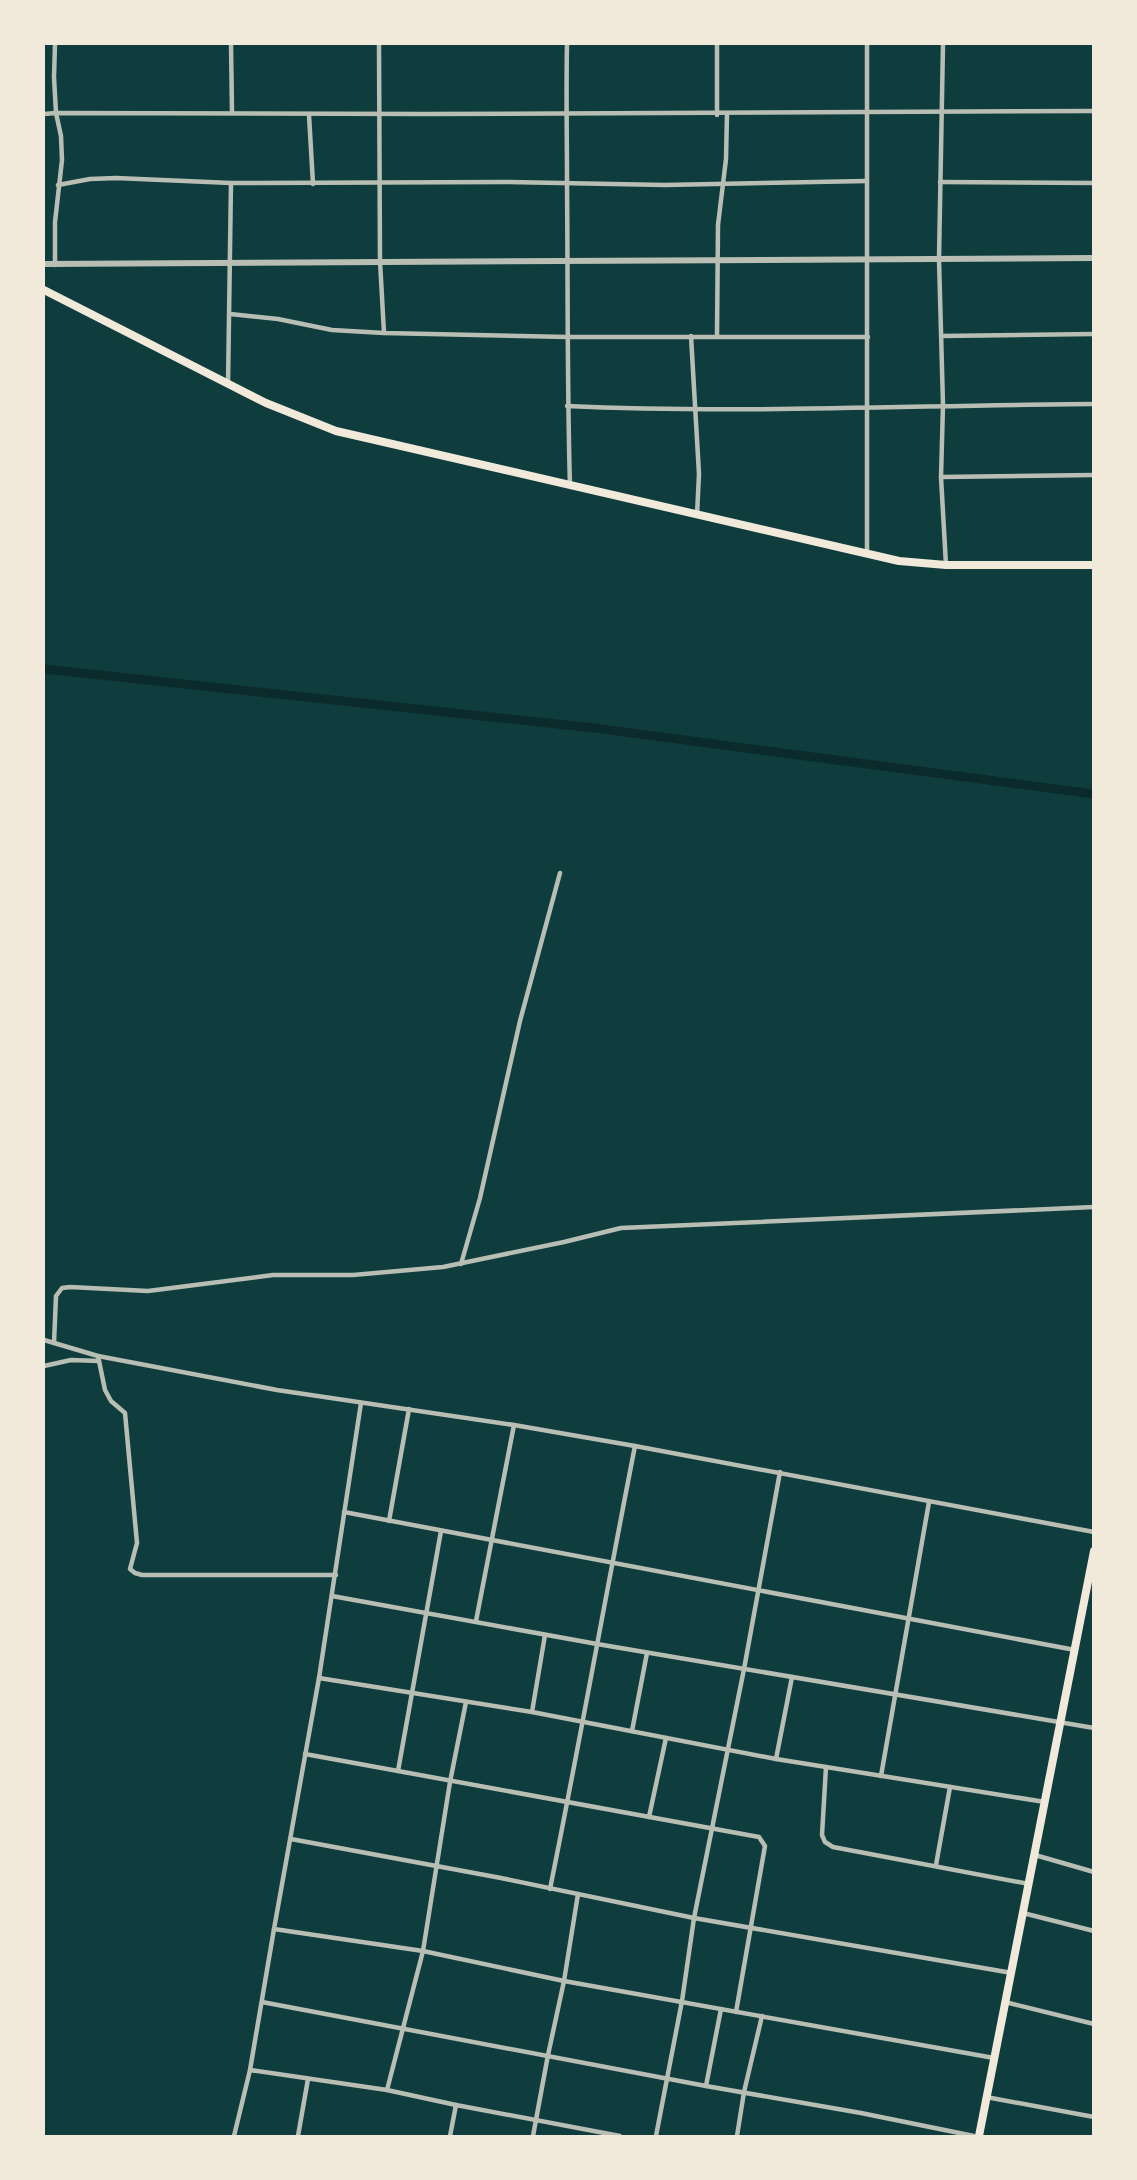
<svg xmlns="http://www.w3.org/2000/svg" width="1137" height="2180" font-family="Manrope,sans-serif">
	<rect width="100%" height="100%" fill="#0f3d3e"/>
	<g fill="none" stroke-linecap="round" stroke-linejoin="round">
		<!-- canal -->
		<path stroke="#0a2a2b" stroke-width="9" d="M 44,669 L 594,728 L 1094,794"/>
		<!-- minor -->
		<g stroke="#b8beb3" stroke-width="4.5">
			<path d="M 55,44 L 54,77 L 56,113 L 61,136 L 62,160 L 55,222 L 55,265"/>
			<path d="M 231,44 L 232,113"/>
			<path d="M 379,44 L 380,261 L 384,333"/>
			<path d="M 567,44 C 566,91 567,138 567,185 C 568,285 567,386 570,486"/>
			<path d="M 867,44 L 867,554"/>
			<path d="M 943,44 L 939,259 L 943,405 L 941,477 L 946,565"/>
			<path d="M 44,114 L 56,113 C 402,115 748,114 1094,111"/>
			<path d="M 309,115 L 313,184"/>
			<path d="M 717,115 L 717,44"/>
			<path d="M 940,182 L 1094,183"/>
			<path d="M 58,185 L 90,179 L 116,178 L 231,183 L 505,182 L 665,185 L 867,181"/>
			<path d="M 230,314 L 278,319 L 332,330 L 384,333 L 568,337 L 868,337"/>
			<path d="M 691,336 L 699,474 L 697,515"/>
			<path d="M 941,336 L 1094,334"/>
			<path d="M 717,337 L 718,225 L 726,159 L 727,114"/>
			<path d="M 228,385 L 231,183"/>
			<path d="M 567,406 C 743,414 918,405 1094,404"/>
			<path d="M 941,477 L 1094,475"/>
			<path d="M 461,1264 L 480,1198 L 520,1021 L 560,873"/>
			<path d="M 44,1340 L 98,1356 L 277,1390 L 514,1425 L 635,1446 L 1094,1532"/>
			<path d="M 54,1343 L 56,1296 L 62,1288 L 70,1287 L 148,1291 L 273,1275 L 353,1275 L 443,1267 L 564,1242 L 621,1228 L 1094,1207"/>
			<path d="M 98,1356 L 105,1390 L 111,1401 L 125,1413 L 137,1543 L 130,1569 L 135,1573 L 142,1575 L 336,1575"/>
			<path d="M 44,1366 L 71,1360 L 99,1361"/>
			<path d="M 361,1403 L 319,1678 L 274,1929 L 423,1951 L 564,1981 L 994,2058"/>
			<path d="M 344,1512 L 1075,1650"/>
			<path d="M 389,1521 L 409,1409"/>
			<path d="M 332,1596 L 597,1644 L 1094,1728"/>
			<path d="M 476,1621 L 514,1425"/>
			<path d="M 319,1678 L 532,1712 L 776,1759 L 1045,1802"/>
			<path d="M 532,1712 L 545,1635"/>
			<path d="M 632,1731 L 647,1653"/>
			<path d="M 305,1754 L 759,1837 L 765,1846 L 736,2012"/>
			<path d="M 776,1759 L 792,1677"/>
			<path d="M 826,1767 L 822,1835 L 825,1842 L 833,1847 L 1029,1884"/>
			<path d="M 398,1771 L 441,1531"/>
			<path d="M 881,1776 L 929,1502"/>
			<path d="M 649,1817 L 666,1738"/>
			<path d="M 291,1839 L 501,1878 L 694,1918 L 1012,1973"/>
			<path d="M 1035,1855 L 1094,1872"/>
			<path d="M 936,1865 L 950,1787"/>
			<path d="M 550,1889 C 580,1741 606,1593 635,1446"/>
			<path d="M 1023,1913 L 1094,1931"/>
			<path d="M 262,2002 L 706,2086 L 861,2113 L 974,2136"/>
			<path d="M 1005,2002 L 1094,2024"/>
			<path d="M 250,2070 L 387,2090 L 456,2105"/>
			<path d="M 706,2086 L 721,2009"/>
			<path d="M 387,2090 L 423,1951 L 450,1782 L 466,1702"/>
			<path d="M 986,2097 L 1094,2117"/>
			<path d="M 234,2136 L 250,2070 L 274,1929"/>
			<path d="M 298,2136 L 308,2079"/>
			<path d="M 450,2136 L 456,2105 L 620,2136"/>
			<path d="M 533,2136 L 548,2055 L 564,1981 L 578,1894"/>
			<path d="M 656,2136 L 682,2001 L 694,1918 L 744,1669 L 780,1472"/>
			<path d="M 737,2136 L 744,2092 L 762,2016"/>
		</g>
		<!-- tertiary -->
		<path stroke="#b8beb3" stroke-width="6" d="M 44,264 L 1094,258"/>
		<!-- primary -->
		<g stroke="#f1e9da" stroke-width="8">
			<path d="M 44,290 L 266,403 L 336,431 L 899,561 L 946,565 L 1094,565"/>
			<path d="M 979,2136 L 1094,1551"/>
		</g>
	</g>
	<!-- border -->
	<rect width="1137" height="2180" fill="none" stroke="#f1e9da" stroke-width="90"/>
</svg>
